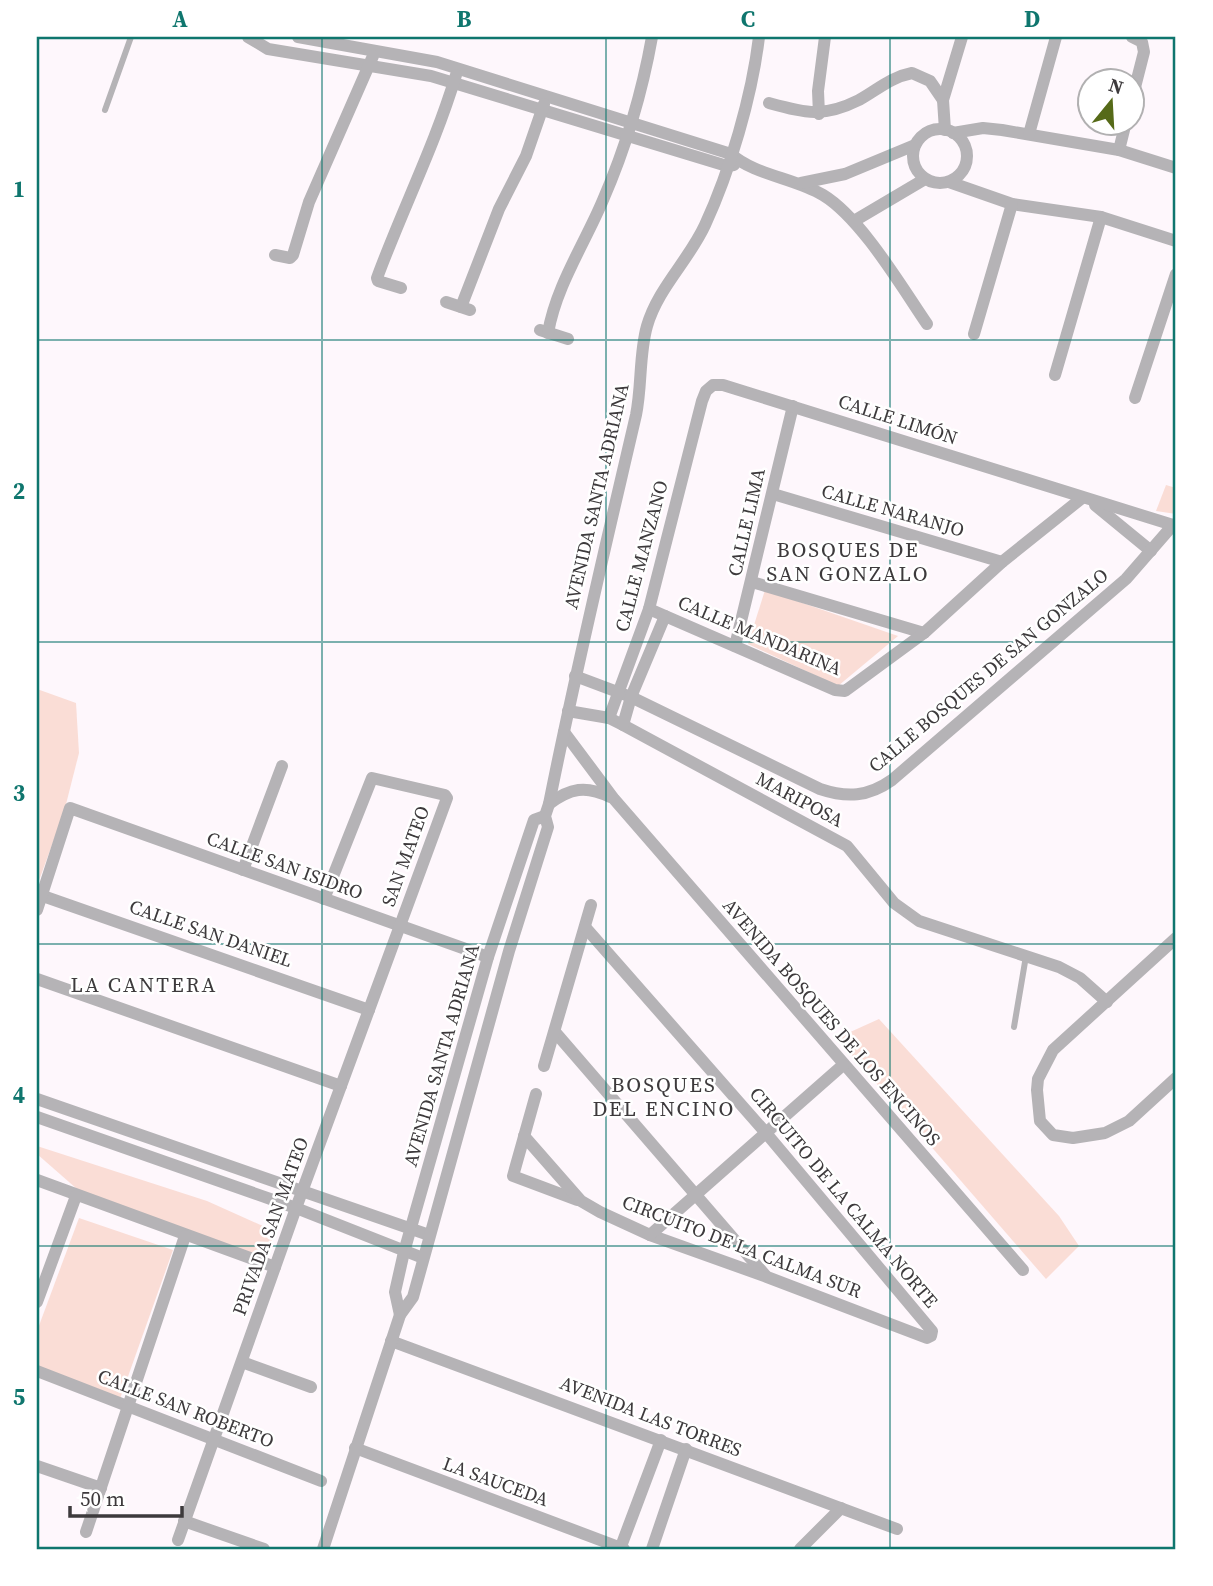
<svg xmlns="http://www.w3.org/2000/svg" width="1213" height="1586" font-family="'Source Serif 4',serif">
	<rect width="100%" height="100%" fill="#fef7fc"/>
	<!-- green -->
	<g fill="#faddd6">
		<path d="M 1166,485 L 1176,488 L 1176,514 L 1156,511 Z"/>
		<path d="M 765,590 L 898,636 L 838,686 L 748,644 Z"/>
		<path d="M 37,689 L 76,703 L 79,753 L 64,812 L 37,886 Z"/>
		<path d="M 879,1019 L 1059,1216 L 1079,1246 L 1046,1279 L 837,1038 Z"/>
		<path d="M 37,1146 L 207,1201 L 276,1232 L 261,1264 L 85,1196 L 37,1154 Z"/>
		<path d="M 79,1218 L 173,1250 L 120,1399 L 37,1367 L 37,1331 Z"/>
	</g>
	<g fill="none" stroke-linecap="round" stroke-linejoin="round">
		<!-- lane -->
		<g stroke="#b5b3b6" stroke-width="6">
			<path d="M 105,110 L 131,37"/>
			<path d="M 1014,1027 L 1026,956"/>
		</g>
		<!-- street -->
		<g stroke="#b5b3b6" stroke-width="12">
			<path d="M 248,37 L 268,49 L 431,76 L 727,166 L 734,165"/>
			<path d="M 298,37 L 437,62 L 731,154 C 754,175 795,178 823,195 C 861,218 901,286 927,324"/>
			<path d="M 1132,37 L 1142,42 L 1144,52 L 1132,99"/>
			<path d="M 769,103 C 806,113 823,118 859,100 C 877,90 891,77 912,73 L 930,81 L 943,100"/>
			<path d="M 819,114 L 818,91 L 825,37"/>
			<circle cx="940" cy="156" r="27"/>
			<path d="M 945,130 L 943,100 L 962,37"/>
			<path d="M 953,133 L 983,128 L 1002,130 L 1119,150 L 1176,168"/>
			<path d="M 1029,134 L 1056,37"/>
			<path d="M 1119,150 L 1126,122"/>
			<path d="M 949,182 L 1012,204 L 1101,217 L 1176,241"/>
			<path d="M 801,183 L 845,174 L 915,145"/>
			<path d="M 854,221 L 925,179"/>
			<path d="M 275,255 L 290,258 L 293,255 L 309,202 L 373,56"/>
			<path d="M 401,288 L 378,281 L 377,278 C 402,210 435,145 456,75"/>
			<path d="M 446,302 L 470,310"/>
			<path d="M 461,307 L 499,209 L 526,156 L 544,104"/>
			<path d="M 540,330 L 568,339"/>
			<path d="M 548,333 C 556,286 585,243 603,200 C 626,147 642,93 652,37"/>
			<path d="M 974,334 L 1012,204"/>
			<path d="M 1055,375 L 1101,217"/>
			<path d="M 1135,398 L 1176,274"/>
			<path d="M 773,494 L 1002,562"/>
			<path d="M 1095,505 L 1151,551"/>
			<path d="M 752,582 L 924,633"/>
			<path d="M 649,609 L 835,690 L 845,691 L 924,633 L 1002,562 L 1082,498"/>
			<path d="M 735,646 L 793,406"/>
			<path d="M 575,676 L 631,697 L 820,789 C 847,798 868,797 892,780 L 1126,579 L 1173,525 L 1176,524"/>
			<path d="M 568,711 L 609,718 L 623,725 L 847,846 L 894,903 L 919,921 L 1059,967 L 1080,978 L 1107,1002"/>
			<path d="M 609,718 L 649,609 L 702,401 L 706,391 L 713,385 L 723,385 L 1173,525"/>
			<path d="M 623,725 L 631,697 L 665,616"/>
			<path d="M 564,732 L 614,799 L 1023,1270"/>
			<path d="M 549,804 C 570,788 586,785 610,797"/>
			<path d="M 243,870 L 282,766"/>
			<path d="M 40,895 L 369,1010"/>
			<path d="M 37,910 L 70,808 L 488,957"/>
			<path d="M 1176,938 L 1053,1050 L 1038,1079 L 1037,1090 L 1040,1121 L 1053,1135 L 1073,1138 L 1105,1133 L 1129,1121 L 1176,1078"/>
			<path d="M 37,979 L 341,1086"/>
			<path d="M 555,1032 L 765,1275"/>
			<path d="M 544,1066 L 591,905"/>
			<path d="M 536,1094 L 513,1176 L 577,1200"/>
			<path d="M 37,1099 L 429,1235"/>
			<path d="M 37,1117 L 296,1208 L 423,1258"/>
			<path d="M 524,1136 L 581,1201 L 600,1212 L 650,1235 L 767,1277 L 927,1338 L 931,1336 L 932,1331 L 766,1133 L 585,927"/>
			<path d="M 37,1180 L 275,1267"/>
			<path d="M 650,1235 L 843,1065"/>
			<path d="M 37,1302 L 76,1196"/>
			<path d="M 400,1315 L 395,1292 L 404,1252 L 488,957 L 534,820 L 545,816"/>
			<path d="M 391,1341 L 897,1529"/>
			<path d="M 242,1362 L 311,1387"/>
			<path d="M 37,1371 L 321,1481"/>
			<path d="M 355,1448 L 624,1549"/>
			<path d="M 37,1466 L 101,1488"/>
			<path d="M 184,1521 L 264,1549"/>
			<path d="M 86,1532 L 185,1236"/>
			<path d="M 178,1540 L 296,1208 L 447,798 L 445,795 L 372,778 L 324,899"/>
			<path d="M 323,1549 L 400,1315 L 413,1297 L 509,951 L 548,827 L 545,816 L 549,804 C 575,673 606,544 636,415 C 642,386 639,354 647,326 C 658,288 689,260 705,225 C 730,171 752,96 759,37"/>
			<path d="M 620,1549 L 661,1440"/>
			<path d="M 652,1549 L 686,1449"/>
			<path d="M 800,1549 L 841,1508"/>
		</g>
	</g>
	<!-- grid -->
	<path fill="none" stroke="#0f766e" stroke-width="2" stroke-opacity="0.55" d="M 322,37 L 322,1549M 606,37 L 606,1549M 890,37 L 890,1549M 37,340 L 1176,340M 37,642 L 1176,642M 37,944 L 1176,944M 37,1246 L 1176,1246"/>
	<g text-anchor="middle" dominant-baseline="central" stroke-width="5" stroke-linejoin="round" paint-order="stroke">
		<!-- street labels -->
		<g font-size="19" fill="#3d3a3c" stroke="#fff">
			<text transform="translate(898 419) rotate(18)">CALLE LIMÓN</text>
			<text transform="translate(596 496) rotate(-77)">AVENIDA SANTA ADRIANA</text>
			<text transform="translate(893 510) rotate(16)">CALLE NARANJO</text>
			<text transform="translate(746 522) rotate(-77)">CALLE LIMA</text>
			<text transform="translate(641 556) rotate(-75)">CALLE MANZANO</text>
			<text transform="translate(760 635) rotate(23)">CALLE MANDARINA</text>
			<text transform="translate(988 670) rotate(-40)">CALLE BOSQUES DE SAN GONZALO</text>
			<text transform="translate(800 799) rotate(28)">MARIPOSA</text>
			<text transform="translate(405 856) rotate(-70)">SAN MATEO</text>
			<text transform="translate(285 865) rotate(20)">CALLE SAN ISIDRO</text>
			<text transform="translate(211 933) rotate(19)">CALLE SAN DANIEL</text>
			<text transform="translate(832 1022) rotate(49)">AVENIDA BOSQUES DE LOS ENCINOS</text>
			<text transform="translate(441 1055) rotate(-74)">AVENIDA SANTA ADRIANA</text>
			<text transform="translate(844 1197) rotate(50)">CIRCUITO DE LA CALMA NORTE</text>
			<text transform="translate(270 1226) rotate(-70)">PRIVADA SAN MATEO</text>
			<text transform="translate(742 1246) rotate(21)">CIRCUITO DE LA CALMA SUR</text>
			<text transform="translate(186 1408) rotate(21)">CALLE SAN ROBERTO</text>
			<text transform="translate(651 1416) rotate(21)">AVENIDA LAS TORRES</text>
			<text transform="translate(496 1481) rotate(20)">LA SAUCEDA</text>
		</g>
		<!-- neighbourhood labels -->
		<g font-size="21" letter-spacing="2" fill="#3d3a3c" stroke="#fff">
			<text x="848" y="549">BOSQUES DE<tspan x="848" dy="24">SAN GONZALO</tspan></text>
			<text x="144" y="984">LA CANTERA</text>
			<text x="664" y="1084">BOSQUES<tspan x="664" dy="24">DEL ENCINO</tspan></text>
		</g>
	</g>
	<!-- border -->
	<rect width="1213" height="1586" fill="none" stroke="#ffffff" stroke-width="77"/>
	<!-- north arrow -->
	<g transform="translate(1111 102) rotate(18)"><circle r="33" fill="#ffffff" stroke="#b1b0b1" stroke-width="2"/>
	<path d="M0-5L12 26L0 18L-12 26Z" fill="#566a18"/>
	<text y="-10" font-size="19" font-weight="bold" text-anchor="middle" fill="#3d3a3c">N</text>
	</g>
	<!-- scale -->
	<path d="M70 1506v10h112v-10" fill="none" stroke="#3d3a3c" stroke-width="3.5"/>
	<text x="80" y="1506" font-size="21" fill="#3d3a3c" stroke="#ffffff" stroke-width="5" paint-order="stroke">50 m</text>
	<rect x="38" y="38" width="1136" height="1510" fill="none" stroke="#0f766e" stroke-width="2.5"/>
	<g font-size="23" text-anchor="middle" font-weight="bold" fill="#0f766e">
		<text x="180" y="27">A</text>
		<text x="464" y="27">B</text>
		<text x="748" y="27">C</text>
		<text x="1032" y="27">D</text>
		<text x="19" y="197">1</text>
		<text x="19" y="499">2</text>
		<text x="19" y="801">3</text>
		<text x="19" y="1103">4</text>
		<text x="19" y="1405">5</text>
	</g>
</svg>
